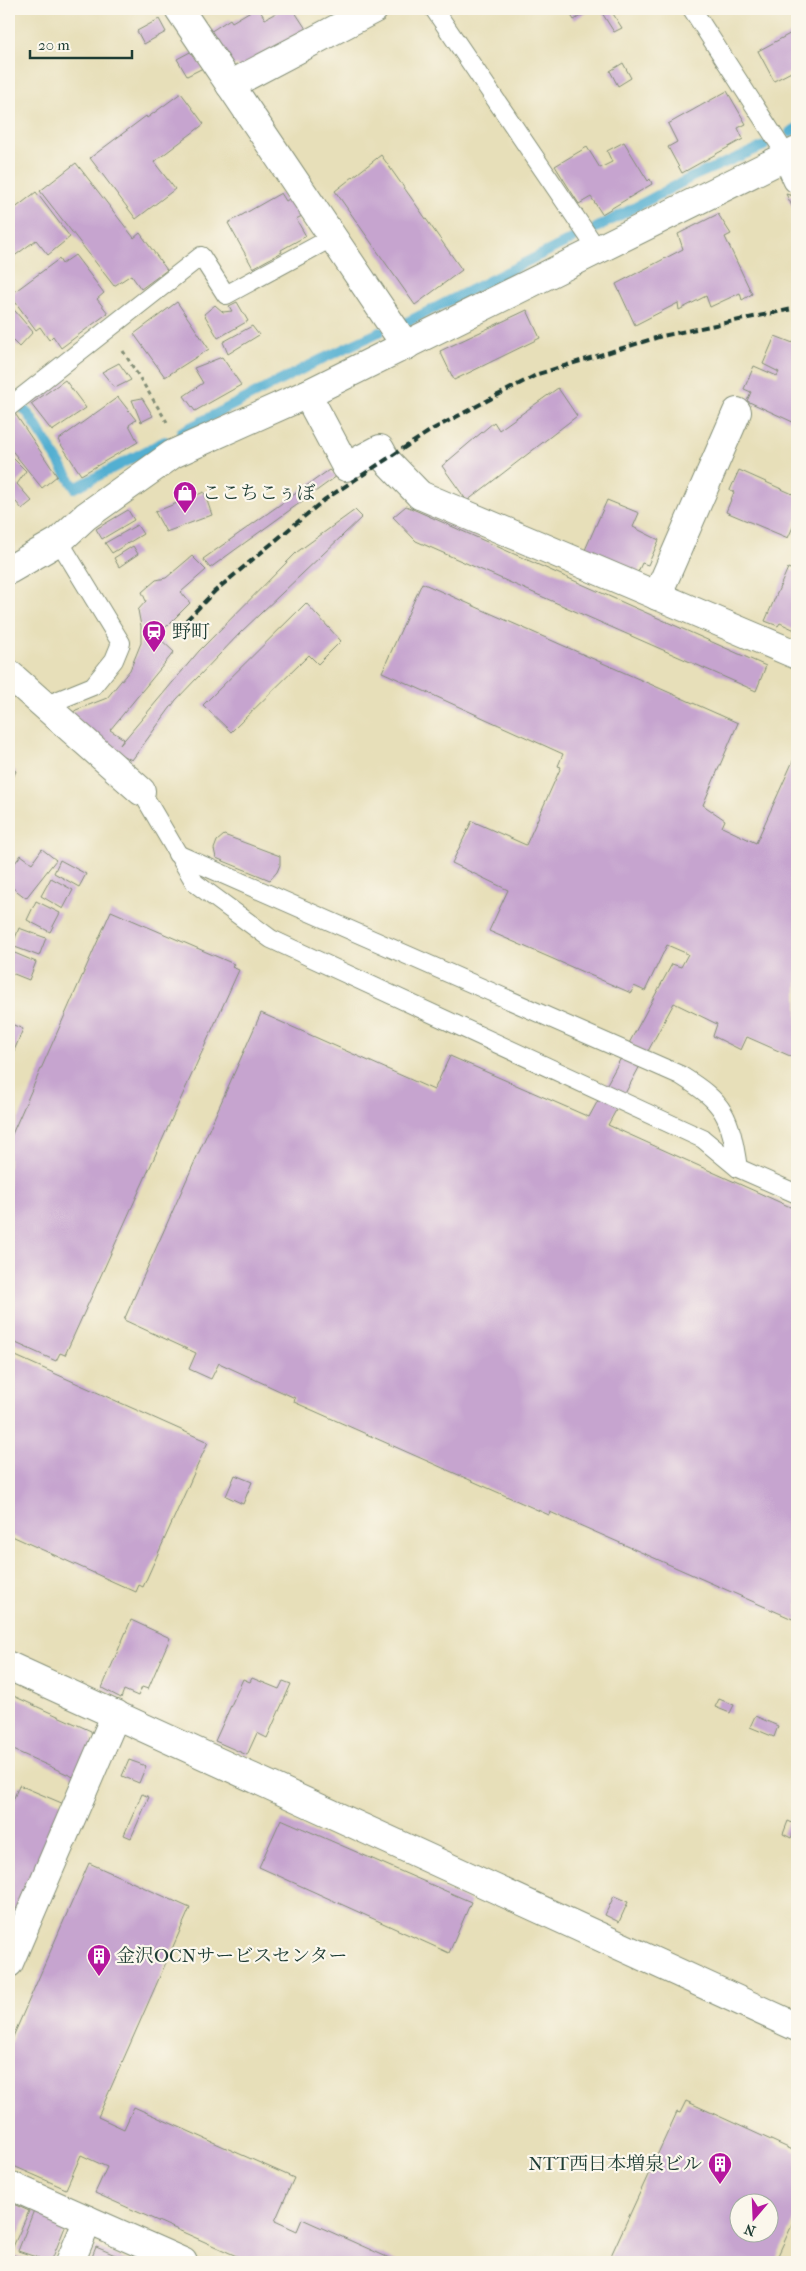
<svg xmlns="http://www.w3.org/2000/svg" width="806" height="2271" font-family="'IM FELL French Canon','Noto Serif JP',serif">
	<rect width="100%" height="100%" fill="#fbf7ec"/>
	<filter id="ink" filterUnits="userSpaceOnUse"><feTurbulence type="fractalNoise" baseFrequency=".02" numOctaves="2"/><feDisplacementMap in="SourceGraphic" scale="10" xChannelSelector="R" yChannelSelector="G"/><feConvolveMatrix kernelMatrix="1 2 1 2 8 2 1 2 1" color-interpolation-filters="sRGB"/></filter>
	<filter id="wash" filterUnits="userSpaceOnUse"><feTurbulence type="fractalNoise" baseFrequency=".0096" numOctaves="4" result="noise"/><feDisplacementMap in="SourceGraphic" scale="20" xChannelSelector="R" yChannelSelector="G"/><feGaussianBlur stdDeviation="1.12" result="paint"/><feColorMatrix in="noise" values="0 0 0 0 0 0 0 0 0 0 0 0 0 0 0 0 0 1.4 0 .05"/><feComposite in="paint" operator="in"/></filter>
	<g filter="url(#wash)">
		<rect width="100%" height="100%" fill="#e7dfb9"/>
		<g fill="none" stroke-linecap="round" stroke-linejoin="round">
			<!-- stream -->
			<g stroke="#53afd1" stroke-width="10">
				<path d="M 790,132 L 797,128"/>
				<path d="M 596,228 L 692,177 L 764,146"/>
				<path d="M 407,322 L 574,238"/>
				<path d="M 9,393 L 9,394"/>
				<path d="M 23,408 L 30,416 L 75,488 L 165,441"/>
				<path d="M 181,432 L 322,359 L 380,332"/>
			</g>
		</g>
		<g id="blocks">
			<!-- building -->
			<g fill="#c6a4cf" fill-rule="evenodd">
				<path d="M 254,9 L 259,9 L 265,19 L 283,9 L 293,9 L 308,32 L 243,72 L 237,64 L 233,66 L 210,32 L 230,19 L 232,22 Z"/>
				<path d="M 567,9 L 592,9 L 574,20 Z"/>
				<path d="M 610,9 L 622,28 L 614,32 L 602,13 Z"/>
				<path d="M 159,19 L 166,32 L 144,44 L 137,31 Z"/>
				<path d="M 797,30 L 797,69 L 774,81 L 758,51 Z"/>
				<path d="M 192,51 L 203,68 L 187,76 L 177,59 Z"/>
				<path d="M 623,63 L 631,78 L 618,86 L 610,71 Z"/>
				<path d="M 727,91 L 746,124 L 738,128 L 743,139 L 682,173 L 668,147 L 677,142 L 668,124 Z"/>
				<path d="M 181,93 L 204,124 L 154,162 L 175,189 L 136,219 L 90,158 L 146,116 L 147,118 Z"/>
				<path d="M 624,142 L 648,181 L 650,179 L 652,184 L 602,214 L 591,197 L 579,204 L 555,166 L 587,147 L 600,168 L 612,162 L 607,151 Z"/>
				<path d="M 381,155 L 462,270 L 415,305 L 335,191 Z"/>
				<path d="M 76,163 L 134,238 L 140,233 L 167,270 L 141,289 L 131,275 L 114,286 L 40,191 Z"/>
				<path d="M 36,192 L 70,237 L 48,255 L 36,240 L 9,260 L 9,213 Z"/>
				<path d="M 281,193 L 286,201 L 294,196 L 304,215 L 296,219 L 306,236 L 281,250 L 282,252 L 253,268 L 228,223 Z"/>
				<path d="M 786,194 L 797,197 L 797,216 Z"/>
				<path d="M 718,214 L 731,234 L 725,237 L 752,294 L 742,300 L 740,293 L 710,307 L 706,296 L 679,310 L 678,303 L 635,325 L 616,284 L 683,249 L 678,234 Z"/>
				<path d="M 75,255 L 104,293 L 97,299 L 108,313 L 61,348 L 53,336 L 49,340 L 40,327 L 36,330 L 10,295 L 59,259 L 62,264 Z"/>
				<path d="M 177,302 L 209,349 L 165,377 L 134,334 Z"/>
				<path d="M 237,302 L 248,321 L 218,338 L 204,314 L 215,305 L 223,312 L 232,311 L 229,306 Z"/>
				<path d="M 9,304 L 33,332 L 19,347 L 13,341 L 9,345 Z"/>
				<path d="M 527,310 L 540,338 L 454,380 L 440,351 Z"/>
				<path d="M 252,326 L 259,335 L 228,354 L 223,342 Z"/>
				<path d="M 775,336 L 793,343 L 795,339 L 797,340 L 797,418 L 795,423 L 747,401 L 751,392 L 744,389 L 754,366 L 777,376 L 779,372 L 763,364 Z"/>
				<path d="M 222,357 L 241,385 L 195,411 L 184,396 L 203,383 L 194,368 Z"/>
				<path d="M 119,363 L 131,380 L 115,388 L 102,372 Z"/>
				<path d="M 65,380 L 86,408 L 52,431 L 31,404 Z"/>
				<path d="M 558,388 L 577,416 L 467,501 L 442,466 L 494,422 L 499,430 Z"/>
				<path d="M 118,397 L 136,420 L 129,425 L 138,442 L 81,475 L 58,440 Z"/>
				<path d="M 142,398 L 153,416 L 141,422 L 132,400 Z"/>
				<path d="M 14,412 L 57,476 L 42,488 L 9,447 L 9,416 Z"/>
				<path d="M 9,454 L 26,471 L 17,484 L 32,501 L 22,509 L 9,494 Z"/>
				<path d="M 329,470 L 337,476 L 210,568 L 203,559 Z"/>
				<path d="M 739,470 L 797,496 L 797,518 L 788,538 L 726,512 L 734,492 L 730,490 Z"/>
				<path d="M 204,492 L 212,515 L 166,532 L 155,512 Z"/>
				<path d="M 607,500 L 639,513 L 633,527 L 659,540 L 648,565 L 642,563 L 637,574 L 585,550 Z"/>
				<path d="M 406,506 L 766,666 L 756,691 L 416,541 L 393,517 Z"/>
				<path d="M 128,510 L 134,520 L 102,539 L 96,529 Z"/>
				<path d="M 355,510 L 362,517 L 241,632 L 176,700 L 132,760 L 114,752 L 71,714 L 76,710 L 107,698 L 130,670 L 141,643 L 141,626 L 138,610 L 146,601 L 142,592 L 156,580 L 166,578 L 192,556 L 206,570 L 181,592 L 190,603 L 157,636 L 174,652 L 110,730 L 124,739 L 120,745 L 199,651 L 297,552 Z"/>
				<path d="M 137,525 L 143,534 L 112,553 L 105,543 Z"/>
				<path d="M 133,546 L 138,554 L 119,567 L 114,558 Z"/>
				<path d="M 788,568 L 797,572 L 797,631 L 780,623 L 778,626 L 765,621 Z"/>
				<path d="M 422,583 L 738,723 L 703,805 L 725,820 L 722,827 L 756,843 L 797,752 L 797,1059 L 747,1037 L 741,1050 L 713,1036 L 717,1024 L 674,1003 L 608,1125 L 797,1210 L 797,1621 L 550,1512 L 549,1515 L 294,1402 L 295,1398 L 219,1363 L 211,1379 L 189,1369 L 196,1353 L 124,1320 L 261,1013 L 434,1090 L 450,1056 L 589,1117 L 672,964 L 681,967 L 688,954 L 667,945 L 645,991 L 634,986 L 631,993 L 489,931 L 508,890 L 452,863 L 472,821 L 526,845 L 561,767 L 558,766 L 563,754 L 382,672 Z"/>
				<path d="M 306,603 L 341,641 L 318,664 L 309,655 L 231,732 L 203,705 Z"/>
				<path d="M 9,768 L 16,771 L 9,787 Z"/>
				<path d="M 224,835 L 280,856 L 280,865 L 277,872 L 270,880 L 216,858 L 214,849 L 217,841 Z"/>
				<path d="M 42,849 L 56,860 L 26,898 L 9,885 L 13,877 L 9,871 L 21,855 L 32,863 Z"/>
				<path d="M 60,860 L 86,874 L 79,887 L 54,873 Z"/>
				<path d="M 51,878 L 73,890 L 63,909 L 41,896 Z"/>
				<path d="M 36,901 L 60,913 L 50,932 L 27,920 Z"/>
				<path d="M 111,911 L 234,964 L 232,967 L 239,970 L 65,1355 L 60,1353 L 56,1361 L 9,1340 L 9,1141 Z"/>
				<path d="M 19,928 L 46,938 L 39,956 L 12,946 Z"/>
				<path d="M 10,951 L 36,962 L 29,980 L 9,972 Z"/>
				<path d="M 9,1023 L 23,1029 L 9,1063 Z"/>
				<path d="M 9,1353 L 208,1442 L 143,1587 L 139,1585 L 136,1592 L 12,1536 L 9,1543 Z"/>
				<path d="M 235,1475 L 252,1482 L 243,1504 L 226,1496 Z"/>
				<path d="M 131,1620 L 170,1638 L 148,1689 L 142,1687 L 138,1696 L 124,1690 L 121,1698 L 102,1688 Z"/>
				<path d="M 252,1678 L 279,1689 L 283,1681 L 291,1684 L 267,1738 L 257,1733 L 247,1755 L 215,1741 L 243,1679 L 250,1682 Z"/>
				<path d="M 9,1694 L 91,1731 L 93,1745 L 78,1779 L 9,1748 Z"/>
				<path d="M 719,1699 L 734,1705 L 730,1713 L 715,1707 Z"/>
				<path d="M 755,1716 L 778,1726 L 774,1737 L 750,1727 Z"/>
				<path d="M 129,1760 L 146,1766 L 139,1783 L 122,1776 Z"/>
				<path d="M 19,1785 L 64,1804 L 18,1915 L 9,1911 L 9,1811 Z"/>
				<path d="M 142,1794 L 149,1797 L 131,1838 L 124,1835 Z"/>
				<path d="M 281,1819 L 471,1902 L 449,1953 L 259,1867 Z"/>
				<path d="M 788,1821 L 797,1825 L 791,1838 L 783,1834 Z"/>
				<path d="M 89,1863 L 190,1908 L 98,2117 L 124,2129 L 134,2107 L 294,2178 L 275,2221 L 297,2231 L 302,2219 L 398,2262 L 250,2262 L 95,2193 L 107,2167 L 81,2155 L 66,2189 L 9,2164 L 9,2046 Z"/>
				<path d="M 614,1896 L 628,1902 L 619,1922 L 605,1915 Z"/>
				<path d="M 686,2101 L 797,2152 L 797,2214 L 775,2262 L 608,2262 L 677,2112 L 680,2113 ZM 738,2204 L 768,2204 L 768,2234 L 738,2234 Z"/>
				<path d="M 9,2202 L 29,2211 L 12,2249 L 9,2247 Z"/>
				<path d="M 34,2210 L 67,2222 L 51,2262 L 18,2251 Z"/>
				<path d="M 96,2247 L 132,2262 L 90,2262 Z"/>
				<path d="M 9,2254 L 24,2259 L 23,2262 L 9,2262 Z"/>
			</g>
		</g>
	</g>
	<g filter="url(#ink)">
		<use href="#blocks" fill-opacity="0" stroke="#838e76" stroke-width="1"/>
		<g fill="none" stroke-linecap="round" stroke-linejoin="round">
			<!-- service casing -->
			<g stroke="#838e76" stroke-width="20">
				<g id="service">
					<path d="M 434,9 L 597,249"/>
					<path d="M 692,9 L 787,156"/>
					<path d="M 9,407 L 201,256 L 226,295 L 333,237"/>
					<path d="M 44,706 L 93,686 L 114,660 L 121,643 L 59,541"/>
					<path d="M 141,791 L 195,883 L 271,939 L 703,1139 L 738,1168 L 797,1194"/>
					<path d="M 177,854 L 680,1075 C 725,1103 730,1115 738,1168"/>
				</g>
			</g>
			<!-- pedestrian casing -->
			<g stroke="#838e76" stroke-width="30">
				<path id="pedestrian" d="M 307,394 L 346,467 L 380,449 L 386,460 L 420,495"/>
			</g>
			<!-- minor casing -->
			<g stroke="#838e76" stroke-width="30">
				<g id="minor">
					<path d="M 179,9 L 406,346"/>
					<path d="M 230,85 L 374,9"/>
					<path d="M 787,156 L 797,179"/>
					<path d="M 420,495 L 797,655"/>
					<path d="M 9,570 L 59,541 L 86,516 L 173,454 L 307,394 L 797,151"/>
					<path d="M 657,596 L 737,412"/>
					<path d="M 9,674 L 141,791"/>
					<path d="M 9,1666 L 797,2027"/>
					<path d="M 9,1963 L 116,1714"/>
					<path d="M 9,2185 L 183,2262"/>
					<path d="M 70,2262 L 88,2220"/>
				</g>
			</g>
			<!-- path -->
			<path stroke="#838e76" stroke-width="3" stroke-dasharray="4 4" stroke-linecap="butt" d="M 123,351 L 167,422"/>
			<!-- service -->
			<use href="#service" stroke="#fff" stroke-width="18"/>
			<!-- pedestrian -->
			<use href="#pedestrian" stroke="#fff" stroke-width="28"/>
			<!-- minor -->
			<use href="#minor" stroke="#fff" stroke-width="28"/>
			<!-- rail -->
			<path stroke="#1f3d34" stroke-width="4" stroke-dasharray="8 4" stroke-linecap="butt" d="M 178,629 L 215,591 L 324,500 L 433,429 L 538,374 L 662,336 L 797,308"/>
		</g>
	</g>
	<!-- icons -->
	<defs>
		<g id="shop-pin" transform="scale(1.25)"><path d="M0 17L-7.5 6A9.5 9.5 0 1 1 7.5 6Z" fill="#b5179e" stroke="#fbf7ec"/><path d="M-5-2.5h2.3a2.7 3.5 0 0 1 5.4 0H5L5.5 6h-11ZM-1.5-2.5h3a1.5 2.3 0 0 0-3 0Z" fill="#fff"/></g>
		<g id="station-pin" transform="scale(1.25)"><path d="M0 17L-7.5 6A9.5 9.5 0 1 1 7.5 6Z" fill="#b5179e" stroke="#fbf7ec"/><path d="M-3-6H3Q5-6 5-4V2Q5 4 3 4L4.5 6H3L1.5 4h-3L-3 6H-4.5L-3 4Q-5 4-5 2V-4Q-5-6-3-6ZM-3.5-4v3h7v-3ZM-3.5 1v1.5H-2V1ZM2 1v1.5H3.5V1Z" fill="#fff"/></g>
		<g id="building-pin" transform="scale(1.25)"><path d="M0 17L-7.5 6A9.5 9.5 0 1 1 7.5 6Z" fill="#b5179e" stroke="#fbf7ec"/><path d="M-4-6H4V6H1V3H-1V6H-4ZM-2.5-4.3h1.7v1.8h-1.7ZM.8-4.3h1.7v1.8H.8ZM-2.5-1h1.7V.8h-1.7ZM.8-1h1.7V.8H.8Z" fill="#fff"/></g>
	</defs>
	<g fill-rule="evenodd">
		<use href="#shop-pin" x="185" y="493"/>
		<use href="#station-pin" x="154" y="632"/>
		<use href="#building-pin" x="99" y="1956"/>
		<use href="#building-pin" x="720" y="2164"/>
	</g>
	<g text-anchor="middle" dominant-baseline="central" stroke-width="4.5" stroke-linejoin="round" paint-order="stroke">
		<!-- poi labels -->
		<g font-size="19" fill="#1f3d34" stroke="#fbf7ec" text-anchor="start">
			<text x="202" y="493">ここちこぅぼ</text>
			<text x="172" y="632">野町</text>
			<text x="116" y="1956">金沢OCNサービスセンター</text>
			<text x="702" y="2164" text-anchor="end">NTT西日本増泉ビル</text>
		</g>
	</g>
	<!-- margin -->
	<rect width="806" height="2271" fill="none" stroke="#fbf7ec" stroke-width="30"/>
	<!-- north arrow -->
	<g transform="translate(754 2218) rotate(199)"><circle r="24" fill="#fbf7ec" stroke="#a3ada2"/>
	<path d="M0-4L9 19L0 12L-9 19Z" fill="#b5179e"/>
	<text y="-8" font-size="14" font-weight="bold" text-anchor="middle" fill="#1f3d34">N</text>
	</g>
	<!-- scale -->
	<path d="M30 50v8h102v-8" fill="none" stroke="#1f3d34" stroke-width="2.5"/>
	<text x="38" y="50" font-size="15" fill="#1f3d34" stroke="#fbf7ec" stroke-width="4" paint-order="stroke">20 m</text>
</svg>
